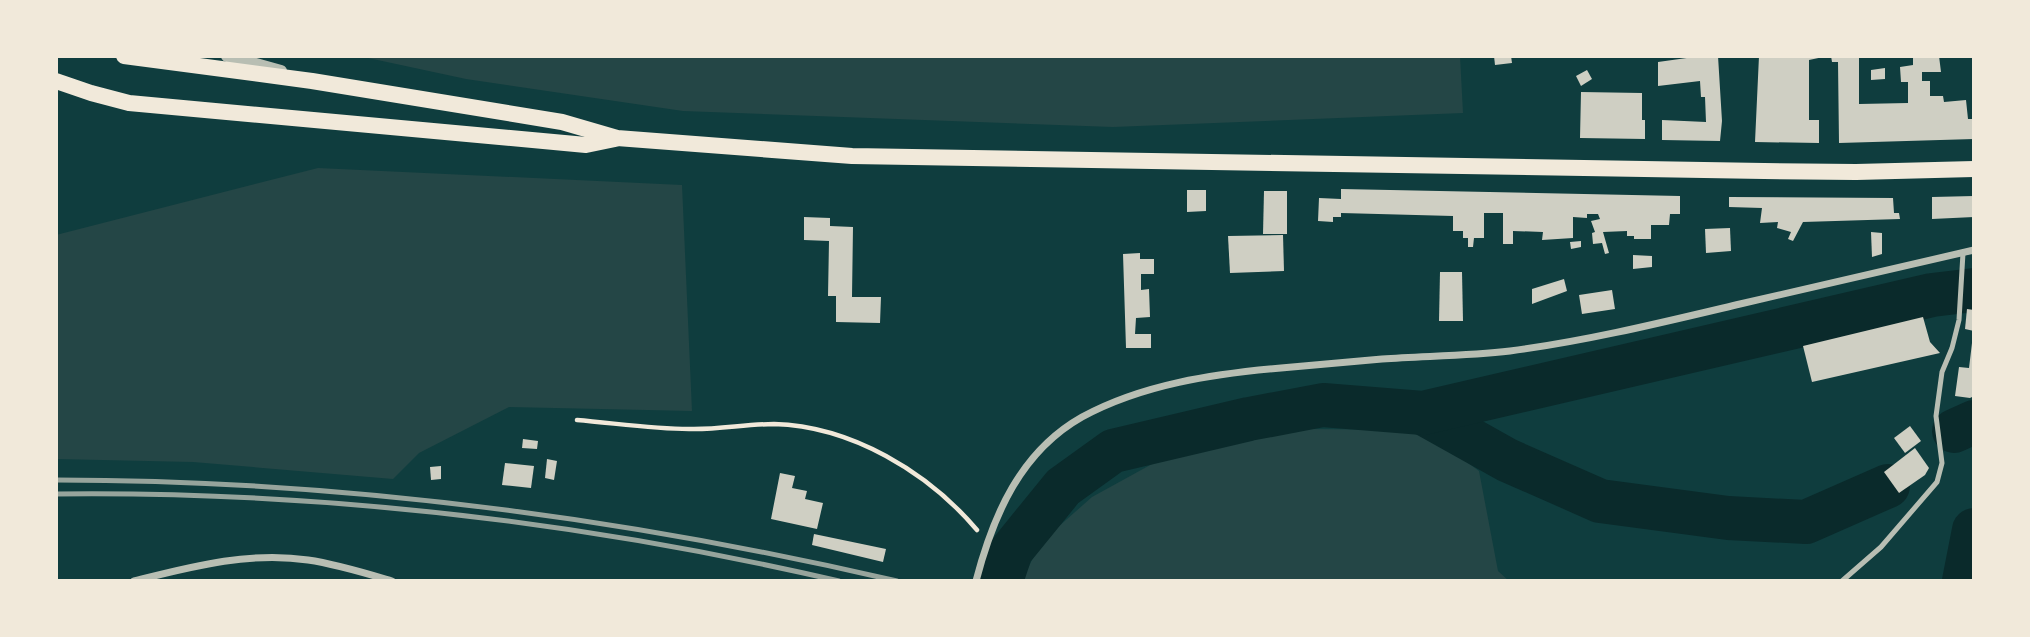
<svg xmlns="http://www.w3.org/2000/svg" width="2030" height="637" font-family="Quicksand,sans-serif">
	<rect width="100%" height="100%" fill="#0f3d3e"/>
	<!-- green -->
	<g fill="#244646">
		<path d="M 359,56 L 1460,56 L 1463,113 L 1113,127 L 683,111 L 466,79 Z"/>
		<path d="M 318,168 L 682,185 L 692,411 L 509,407 L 419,453 L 393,479 L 193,462 L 56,459 L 56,235 Z"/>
		<path d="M 1304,429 L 1424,430 L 1479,471 L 1498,571 L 1509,581 L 1022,581 L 1040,543 L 1092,497 L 1163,458 Z"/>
	</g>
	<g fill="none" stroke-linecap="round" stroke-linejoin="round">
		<!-- river -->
		<g stroke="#0a2a2b" stroke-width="44">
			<path d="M 1423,413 L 1507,460 L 1600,501 L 1728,518 L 1806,522 L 1888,486"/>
			<path d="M 1954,431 L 1974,422"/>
			<path d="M 1001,581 L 1011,551 L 1063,487 L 1113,451 L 1249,419 L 1323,405 L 1423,413 L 1932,295 L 1974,290"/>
			<path d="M 1964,581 L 1974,530"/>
		</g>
	</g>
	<!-- building -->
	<g fill="#cfcfc3">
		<path d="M 1494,56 L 1511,56 L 1512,63 L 1495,65 Z"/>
		<path d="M 1701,56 L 1718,56 L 1722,121 L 1720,141 L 1662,140 L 1662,120 L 1706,122 L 1705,97 L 1701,97 L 1700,81 L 1658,86 L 1658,62 Z"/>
		<path d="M 1759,56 L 1828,56 L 1809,60 L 1809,120 L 1819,120 L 1819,143 L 1755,142 Z"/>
		<path d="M 1831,56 L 1859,56 L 1859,104 L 1908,103 L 1908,82 L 1901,82 L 1900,67 L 1913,65 L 1913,56 L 1939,56 L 1941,72 L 1922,72 L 1922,81 L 1930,81 L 1930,96 L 1943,96 L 1944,102 L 1966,100 L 1968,119 L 1974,119 L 1974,139 L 1839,143 L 1838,62 L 1832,62 Z"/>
		<path d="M 1885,68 L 1885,79 L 1871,80 L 1871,70 Z"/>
		<path d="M 1587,70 L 1592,79 L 1581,86 L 1576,76 Z"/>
		<path d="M 1581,92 L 1642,93 L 1642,120 L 1645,120 L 1645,139 L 1580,138 Z"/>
		<path d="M 1341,189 L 1680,196 L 1680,214 L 1670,214 L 1669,225 L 1651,225 L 1651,239 L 1634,239 L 1634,236 L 1627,236 L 1627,231 L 1603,232 L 1609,253 L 1605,254 L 1602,243 L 1593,244 L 1592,233 L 1595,232 L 1591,221 L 1600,219 L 1598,214 L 1587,214 L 1587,218 L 1573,217 L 1573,238 L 1542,240 L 1543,232 L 1513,231 L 1513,244 L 1503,244 L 1503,213 L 1484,213 L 1484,238 L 1474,238 L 1473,247 L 1468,247 L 1468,238 L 1463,238 L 1463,231 L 1453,231 L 1453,216 L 1341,213 L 1341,217 L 1333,217 L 1333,222 L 1318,221 L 1319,198 L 1341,199 Z"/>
		<path d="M 1187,190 L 1206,190 L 1206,211 L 1187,212 Z"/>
		<path d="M 1264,191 L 1287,191 L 1287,234 L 1263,234 Z"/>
		<path d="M 1974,196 L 1974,217 L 1932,219 L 1932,197 Z"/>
		<path d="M 1729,197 L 1893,198 L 1894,213 L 1899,213 L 1900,219 L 1803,222 L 1793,241 L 1788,239 L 1791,232 L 1777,228 L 1778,222 L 1760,223 L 1762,208 L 1729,207 Z"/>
		<path d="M 804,217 L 830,218 L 830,226 L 853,227 L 852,297 L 881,297 L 880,323 L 836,322 L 836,296 L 828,296 L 829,241 L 804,240 Z"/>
		<path d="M 1730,228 L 1731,251 L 1706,253 L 1705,229 Z"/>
		<path d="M 1871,232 L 1882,233 L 1882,254 L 1872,257 Z"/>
		<path d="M 1283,235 L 1284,271 L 1230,273 L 1228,236 Z"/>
		<path d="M 1581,241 L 1581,247 L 1571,249 L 1570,242 Z"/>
		<path d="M 1140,253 L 1140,259 L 1154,259 L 1154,274 L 1141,274 L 1141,290 L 1149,289 L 1150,317 L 1136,318 L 1135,334 L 1151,334 L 1151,348 L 1126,348 L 1123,254 Z"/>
		<path d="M 1633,255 L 1652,256 L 1652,267 L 1633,269 Z"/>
		<path d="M 1440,272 L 1462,272 L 1463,321 L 1439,321 Z"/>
		<path d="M 1564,279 L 1567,291 L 1532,304 L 1532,289 Z"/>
		<path d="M 1612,290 L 1615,309 L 1582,314 L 1579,295 Z"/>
		<path d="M 1967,309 L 1974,310 L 1974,331 L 1965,329 Z"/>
		<path d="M 1923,317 L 1930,342 L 1940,353 L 1812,382 L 1803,346 Z"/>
		<path d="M 1972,343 L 1974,396 L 1970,398 L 1955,396 L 1959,367 L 1969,368 Z"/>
		<path d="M 1910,426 L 1921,441 L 1905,453 L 1894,438 Z"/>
		<path d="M 523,439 L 538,441 L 537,449 L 522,448 Z"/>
		<path d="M 1915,448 L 1929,468 L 1925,475 L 1899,493 L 1884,472 Z"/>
		<path d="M 547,459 L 557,461 L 554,480 L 545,478 Z"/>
		<path d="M 505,463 L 534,466 L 531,488 L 502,485 Z"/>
		<path d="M 441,466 L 441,479 L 431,480 L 430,467 Z"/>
		<path d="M 780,473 L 795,476 L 792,488 L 807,491 L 805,499 L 823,503 L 817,529 L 771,519 Z"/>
		<path d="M 814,534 L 886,549 L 883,562 L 812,545 Z"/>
	</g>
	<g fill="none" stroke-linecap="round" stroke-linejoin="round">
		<!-- path -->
		<path stroke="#f1e9da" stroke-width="4.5" d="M 577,420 C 614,423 652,429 689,429 C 717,430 746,424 774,424 C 851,426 928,472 977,530"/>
		<!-- service -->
		<path stroke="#b8beb3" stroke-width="5" d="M 1842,581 L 1881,547 L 1937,482 L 1942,463 L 1936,416 L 1942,372 L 1952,348 L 1959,320 L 1963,253"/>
		<!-- minor -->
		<g stroke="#b8beb3" stroke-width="7">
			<path d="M 134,581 C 190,567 249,551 308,560 C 336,564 365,573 392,581"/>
			<path d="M 976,581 C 993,516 1020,452 1082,417 C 1143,384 1213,374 1281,368 C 1315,365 1348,362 1382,359 C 1424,356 1467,356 1510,351 C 1587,341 1664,322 1740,304 C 1818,286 1896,268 1974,250"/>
		</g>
		<!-- tertiary -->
		<path stroke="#b8beb3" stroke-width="12" d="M 227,56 L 281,71"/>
		<!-- primary -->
		<g stroke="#f1e9da" stroke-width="16">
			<path d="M 124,56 L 312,81 L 562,122 L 617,138 L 852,156 L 1764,171 L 1856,172 L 1974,169"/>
			<path d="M 56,81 L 91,93 L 129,103 L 586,145 L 615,139"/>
		</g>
		<!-- rail -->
		<g stroke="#97a49c" stroke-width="5">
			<path d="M 56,480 C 340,480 620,517 897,581"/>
			<path d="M 56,494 C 318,491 584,522 839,581"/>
		</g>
	</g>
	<!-- border -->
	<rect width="2030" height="637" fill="none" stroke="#f1e9da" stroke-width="116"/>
</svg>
